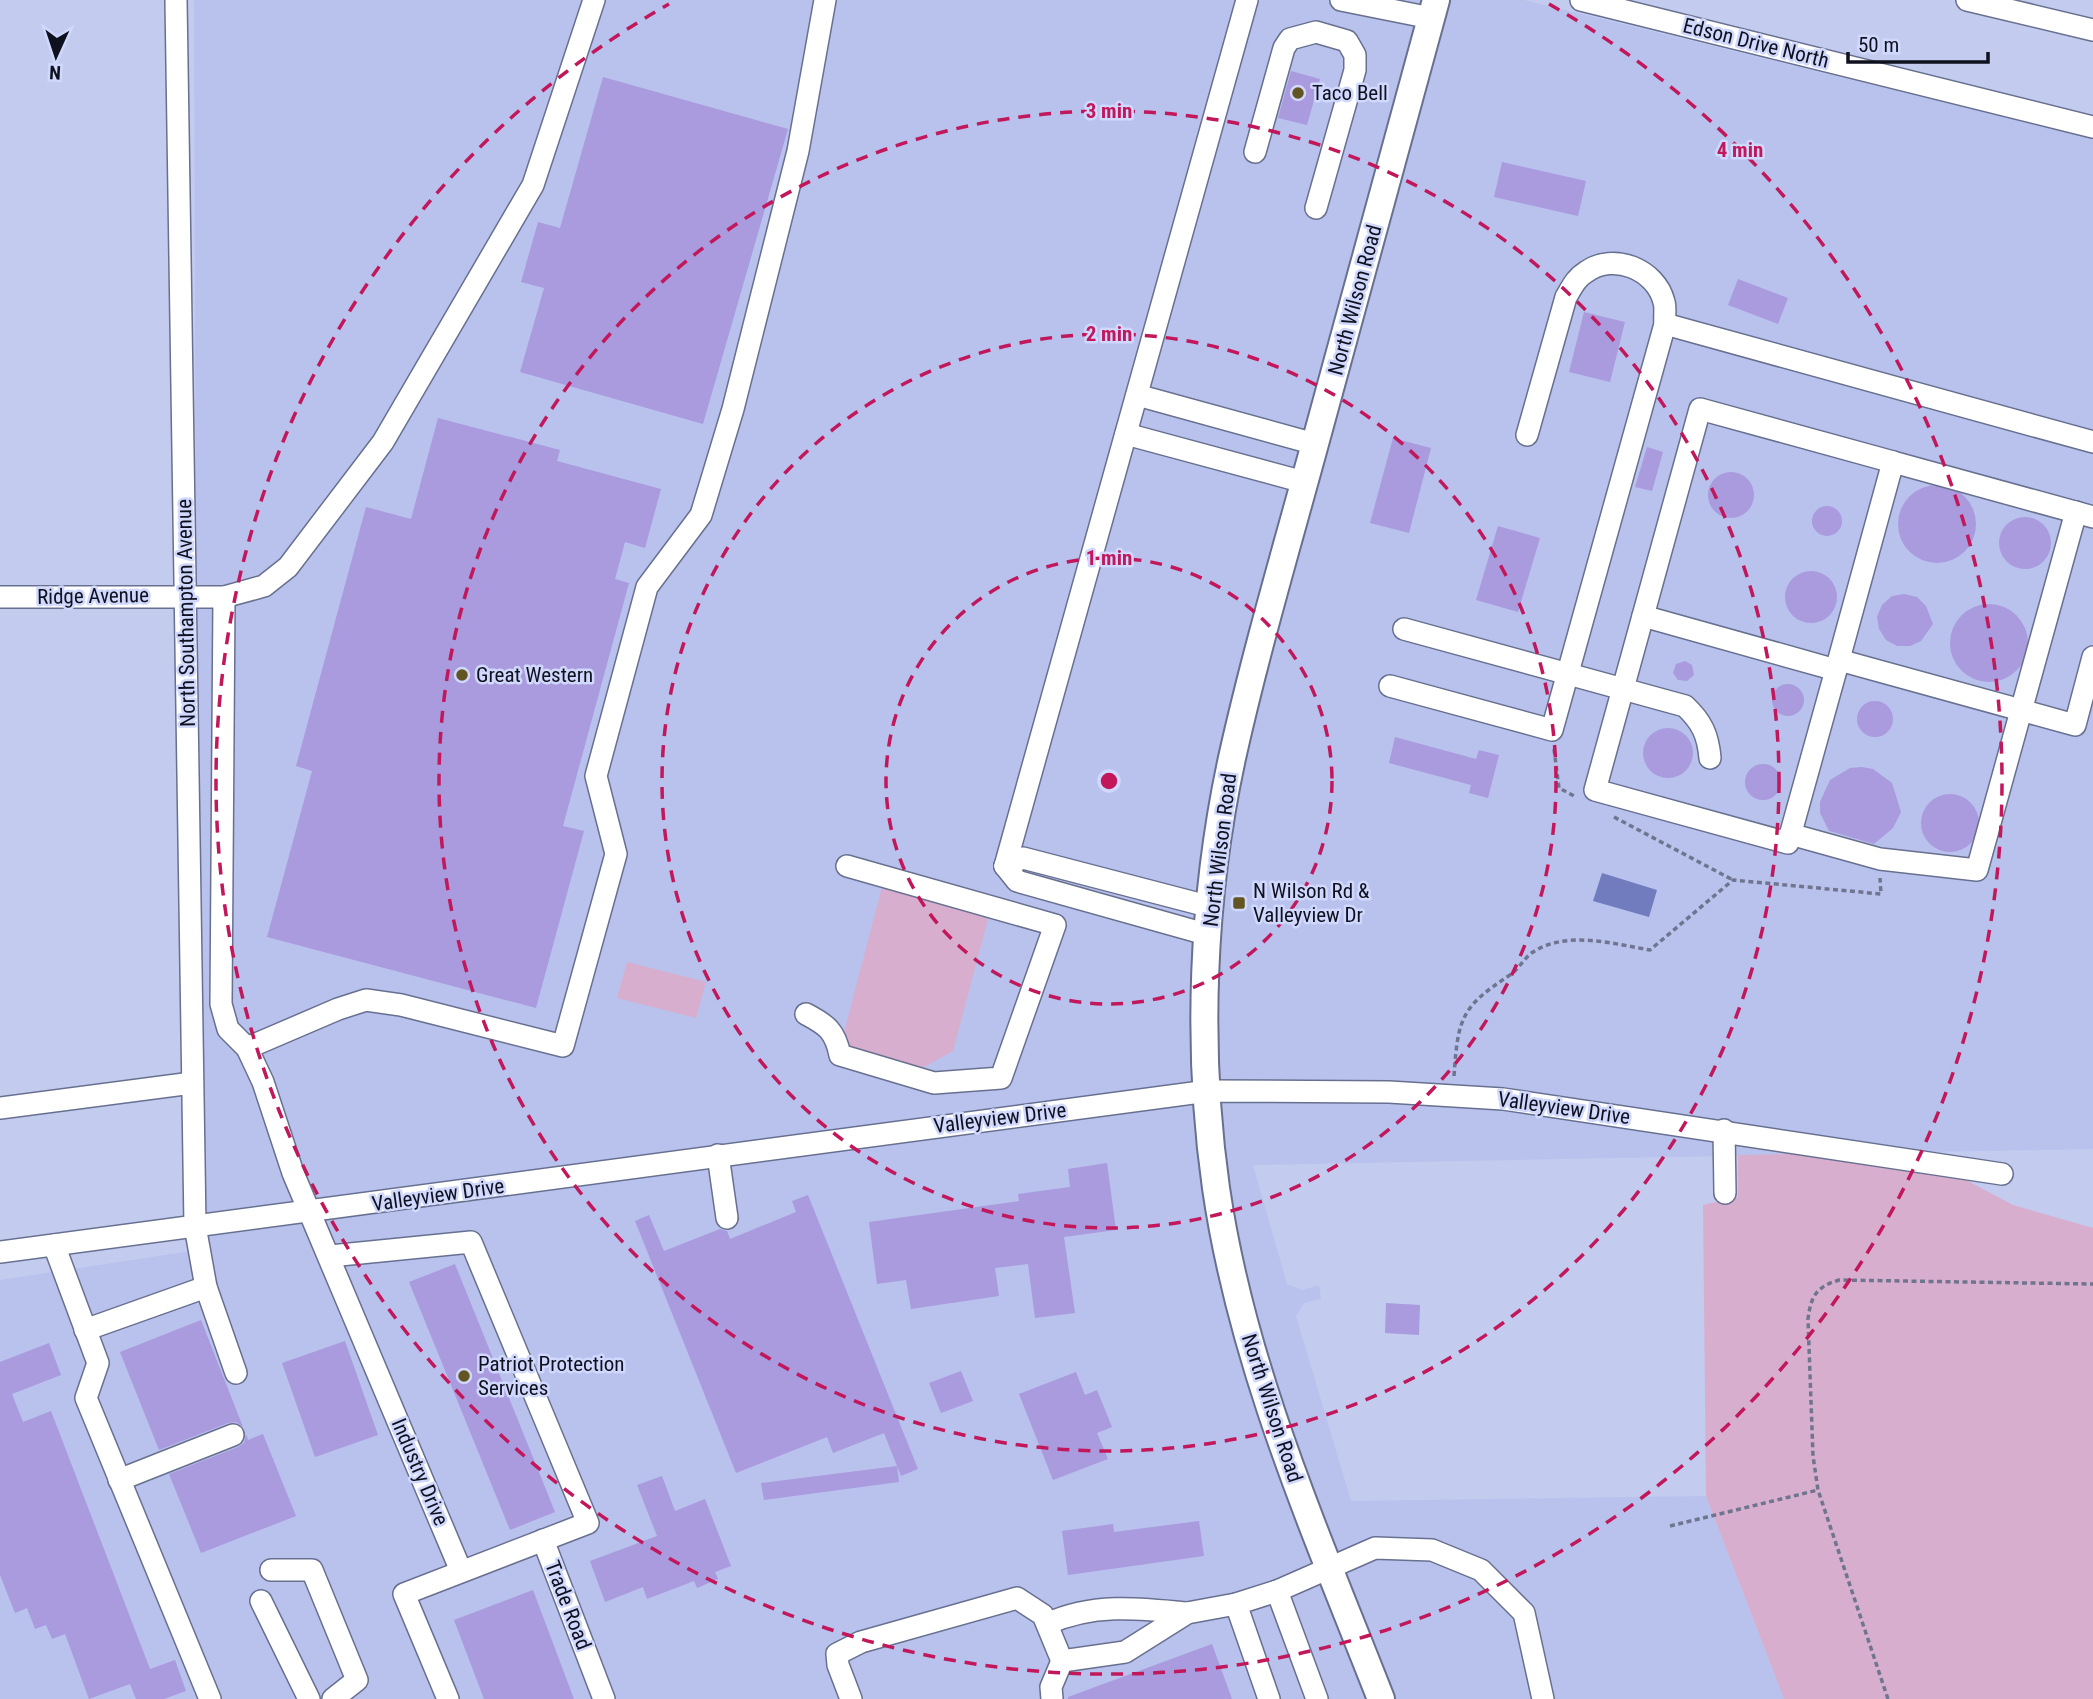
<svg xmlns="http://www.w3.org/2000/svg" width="2093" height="1699" font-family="'Roboto Condensed',sans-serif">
	<rect width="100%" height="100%" fill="#c3cbef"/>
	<!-- built -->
	<path fill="#b8c2ed" d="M 194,0 L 1524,0 L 2093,139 L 2093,1149 L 1253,1165 L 1287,1284 L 1302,1290 L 1319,1285 L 1321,1299 L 1304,1303 L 1296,1316 L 1351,1501 L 1706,1496 L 1784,1699 L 0,1699 L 0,1280 L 198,1250 Z"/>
	<!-- green -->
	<g fill="#d8aece">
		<path d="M 882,887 L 989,915 L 953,1051 L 917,1071 L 845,1049 L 842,1040 Z"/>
		<path d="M 627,962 L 706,982 L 696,1018 L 617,998 Z"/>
		<path d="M 1791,1154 L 1957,1175 L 2013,1205 L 2093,1228 L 2093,1699 L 1784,1699 L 1706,1496 L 1703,1205 L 1738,1197 L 1738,1155 Z"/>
	</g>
	<!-- water -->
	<path fill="#707cbd" d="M 1602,873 L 1657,890 L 1649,917 L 1593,901 Z"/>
	<!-- building -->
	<g fill="#aa9ade">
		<path d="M 1291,71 L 1320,79 L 1307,125 L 1278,118 Z"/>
		<path d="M 603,77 L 788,129 L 703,424 L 520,372 L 544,288 L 521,282 L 538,222 L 560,228 Z"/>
		<path d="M 1502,162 L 1586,181 L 1578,216 L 1494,197 Z"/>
		<path d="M 1738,279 L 1788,298 L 1778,324 L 1728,305 Z"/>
		<path d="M 1584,312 L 1625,322 L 1610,382 L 1569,372 Z"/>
		<path d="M 438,418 L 560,450 L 557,461 L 661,489 L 645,548 L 625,542 L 615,579 L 629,583 L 563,826 L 584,831 L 536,1008 L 267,937 L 312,771 L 296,766 L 366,507 L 411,519 Z"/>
		<path d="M 1393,438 L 1431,448 L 1409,533 L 1370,523 Z"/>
		<path d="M 1647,447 L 1663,452 L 1652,491 L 1635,487 Z"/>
		<circle cx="1731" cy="495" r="23"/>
		<circle cx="1937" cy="524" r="39"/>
		<circle cx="1827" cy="521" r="15"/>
		<circle cx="2025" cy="543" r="26"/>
		<path d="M 1498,526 L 1540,538 L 1518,612 L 1476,600 Z"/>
		<circle cx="1811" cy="597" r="26"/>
		<path d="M 1904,594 L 1917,597 L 1926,606 L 1933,624 L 1921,641 L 1910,646 L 1897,646 L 1886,640 L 1879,629 L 1877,617 L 1882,605 L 1892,596 Z"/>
		<circle cx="1989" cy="643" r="39"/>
		<path d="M 1685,661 L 1692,665 L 1694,675 L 1687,681 L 1678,680 L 1673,673 L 1676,664 Z"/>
		<circle cx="1788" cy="700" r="16"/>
		<circle cx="1875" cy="719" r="18"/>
		<circle cx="1668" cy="753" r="25"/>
		<path d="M 1395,737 L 1476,759 L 1479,750 L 1499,755 L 1488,798 L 1469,793 L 1471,785 L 1389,763 Z"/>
		<circle cx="1763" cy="782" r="18"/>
		<path d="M 1862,767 L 1873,769 L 1892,783 L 1901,812 L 1893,828 L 1874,844 L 1829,831 L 1820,813 L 1820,802 L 1830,780 L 1850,768 Z"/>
		<circle cx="1950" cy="823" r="29"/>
		<path d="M 1107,1163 L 1116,1230 L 1064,1237 L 1075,1313 L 1035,1318 L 1028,1264 L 995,1268 L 999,1296 L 911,1309 L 906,1280 L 877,1284 L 869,1222 L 1019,1201 L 1018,1194 L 1070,1187 L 1068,1169 Z"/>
		<path d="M 808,1195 L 918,1469 L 901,1476 L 884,1433 L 833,1453 L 827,1437 L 736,1473 L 635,1221 L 649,1215 L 664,1251 L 720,1229 L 727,1231 L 730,1239 L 796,1212 L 792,1201 Z"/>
		<path d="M 455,1264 L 555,1512 L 510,1530 L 409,1282 Z"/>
		<path d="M 1386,1303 L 1420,1305 L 1419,1335 L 1385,1333 Z"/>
		<path d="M 201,1320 L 243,1427 L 236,1422 L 228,1423 L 159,1450 L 120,1352 Z"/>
		<path d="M 345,1341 L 378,1435 L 315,1457 L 282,1363 Z"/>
		<path d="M 49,1343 L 61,1375 L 12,1394 L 23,1422 L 51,1411 L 150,1669 L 175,1660 L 186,1691 L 164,1699 L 136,1699 L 130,1684 L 89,1699 L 65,1634 L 52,1639 L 46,1625 L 35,1629 L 27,1608 L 15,1613 L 0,1575 L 0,1362 Z"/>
		<path d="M 961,1371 L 973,1401 L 941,1413 L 929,1383 Z"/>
		<path d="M 1076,1372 L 1085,1395 L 1097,1390 L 1112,1427 L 1097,1433 L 1108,1459 L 1053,1480 L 1019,1394 Z"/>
		<path d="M 246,1434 L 248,1440 L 263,1434 L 296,1516 L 201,1553 L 169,1474 L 238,1447 L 244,1443 Z"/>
		<path d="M 897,1466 L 899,1482 L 764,1500 L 761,1483 Z"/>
		<path d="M 662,1476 L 675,1511 L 705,1499 L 731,1566 L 715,1572 L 718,1579 L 697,1588 L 694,1581 L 647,1599 L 643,1587 L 605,1602 L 590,1561 L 657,1536 L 637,1485 Z"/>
		<path d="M 1199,1521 L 1204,1556 L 1068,1575 L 1062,1531 L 1113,1524 L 1114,1532 Z"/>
		<path d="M 533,1590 L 574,1699 L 484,1699 L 454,1620 Z"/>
		<path d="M 1212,1644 L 1232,1699 L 1068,1699 L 1068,1697 Z"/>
	</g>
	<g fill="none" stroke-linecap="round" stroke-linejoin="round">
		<!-- minor casing -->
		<g stroke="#687090" stroke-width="24">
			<g id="minor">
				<path d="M 1341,0 L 1431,18"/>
				<path d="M 1581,0 L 2093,127"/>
				<path d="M 1967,0 L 2093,30"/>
				<path d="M 1255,152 L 1284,48 L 1290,39 L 1316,32 L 1347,41 L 1355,55 L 1355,70 L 1316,208"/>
				<path d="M 1665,324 L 2093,442"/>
				<path d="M 1137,395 L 1315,444"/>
				<path d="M 1126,434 L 1304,482"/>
				<path d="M 0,597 L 224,597 L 264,586 L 288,567 L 383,442 L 533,185 L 594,0"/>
				<path d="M 224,597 L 221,1004 L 228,1029 L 247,1048 L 263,1082 L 293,1173 L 461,1571"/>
				<path d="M 1643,616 L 1836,670 L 1788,843 L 1595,790 Z"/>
				<path d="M 1643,616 L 1700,409 L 1893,462"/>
				<path d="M 1404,629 L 1685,706 C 1702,722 1708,735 1710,758"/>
				<path d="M 1839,660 L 2075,725 L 2093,657"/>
				<path d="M 1836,670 L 1893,462 L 2093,517"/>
				<path d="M 1390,686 L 1552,730 L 1665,324 C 1664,317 1666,308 1664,302 C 1656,269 1613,252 1586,272 C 1576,278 1572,287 1566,297 L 1527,435"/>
				<path d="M 1790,834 L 1880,859 L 1977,870 L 2076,512"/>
				<path d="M 1005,866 L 1247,0"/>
				<path d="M 1005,866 L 1017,881 L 1209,935"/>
				<path d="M 1005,866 L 1023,858 L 1211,907"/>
				<path d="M 806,1014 C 827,1025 835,1031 840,1055 L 934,1083 L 1001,1078 L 1055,925 L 847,866"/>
				<path d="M 247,1048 L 338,1009 L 366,1000 L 401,1005 L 563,1046 L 616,854 L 596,776 L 647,587 L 701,515 L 733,409 L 798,151 L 825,0"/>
				<path d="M 0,1108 L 192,1083"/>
				<path d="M 1724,1130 L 1725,1193"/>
				<path d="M 718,1155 L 727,1218"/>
				<path d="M 54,1245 L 98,1363 L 86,1398 L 210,1699"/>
				<path d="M 0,1252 L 1208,1091 L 1389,1092 L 1503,1099 L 2002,1174"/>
				<path d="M 330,1256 L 471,1242 L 588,1523 L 404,1594 L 448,1699"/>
				<path d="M 206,1287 L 236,1373"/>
				<path d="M 85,1330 L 206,1287 L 195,1226 L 176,0"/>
				<path d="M 119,1480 L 233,1435"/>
				<path d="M 543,1540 L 604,1699"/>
				<path d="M 271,1570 L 312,1570 L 357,1680 L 333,1699"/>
				<path d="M 1277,1591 L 1317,1699"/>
				<path d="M 261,1601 L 309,1699"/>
				<path d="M 1047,1624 C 1092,1603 1138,1608 1187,1613"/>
				<path d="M 851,1699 L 838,1665 L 837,1654 L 861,1642 L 1017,1598 L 1043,1615 L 1062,1661"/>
				<path d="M 1052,1699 L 1051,1687 L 1062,1661 L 1125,1652 L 1187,1613 L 1236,1604"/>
				<path d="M 1269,1699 L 1236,1604 L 1277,1591 L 1375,1548 L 1432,1550 L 1481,1570 L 1524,1613 L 1543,1699"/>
			</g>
		</g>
		<!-- major casing -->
		<g stroke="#687090" stroke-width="30">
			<path id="major" d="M 1381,1699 C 1316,1533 1242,1367 1216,1188 C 1196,1048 1202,896 1232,758 C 1255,655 1285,553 1313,451 C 1354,301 1395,150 1436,0"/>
		</g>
		<!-- path -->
		<g stroke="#70758f" stroke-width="3.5" stroke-dasharray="5 3.5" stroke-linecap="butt">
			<path d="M 1554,749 L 1559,788 L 1576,797"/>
			<path d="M 1614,817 L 1733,880"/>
			<path d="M 1454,1076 C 1458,1018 1461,1007 1510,975 C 1519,969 1524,958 1533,952 C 1567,930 1614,944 1650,950 L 1733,880 L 1881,894 L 1880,878"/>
			<path d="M 1670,1526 L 1818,1490"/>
			<path d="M 1888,1699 L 1818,1490 L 1813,1456 L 1808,1319 C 1811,1296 1816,1287 1839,1280 L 2093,1284"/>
		</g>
		<!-- minor -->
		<use href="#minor" stroke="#fff" stroke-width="21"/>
		<!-- major -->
		<use href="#major" stroke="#fff" stroke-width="26"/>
	</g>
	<!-- distance rings -->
	<g fill="none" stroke="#c2185b" stroke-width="3.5" stroke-dasharray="12 9">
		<circle cx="1109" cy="781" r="223"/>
		<circle cx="1109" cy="781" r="447"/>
		<circle cx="1109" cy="781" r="670"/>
		<path d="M1549 4A893 893 0 1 1 669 4"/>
	</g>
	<!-- markers -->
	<g fill="#635522" stroke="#d0d8fd" stroke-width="2.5">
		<circle cx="1298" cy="93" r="7"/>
		<circle cx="462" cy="675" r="7"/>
		<rect x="1232" y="896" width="14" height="14" rx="3.5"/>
		<circle cx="464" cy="1376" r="7"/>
	</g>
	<g text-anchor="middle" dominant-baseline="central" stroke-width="5" stroke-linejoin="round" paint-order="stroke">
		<!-- street labels -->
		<g font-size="21" fill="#0f111e" stroke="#d0d8fd">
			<text transform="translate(1756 43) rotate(14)">Edson Drive North</text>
			<text transform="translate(1355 300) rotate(-75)">North Wilson Road</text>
			<text transform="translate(93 596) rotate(-1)">Ridge Avenue</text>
			<text transform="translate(186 613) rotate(-91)">North Southampton Avenue</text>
			<text transform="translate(1220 850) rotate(-83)">North Wilson Road</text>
			<text transform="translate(1564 1108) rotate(8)">Valleyview Drive</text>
			<text transform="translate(1000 1118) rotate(-7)">Valleyview Drive</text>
			<text transform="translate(438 1195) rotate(-8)">Valleyview Drive</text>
			<text transform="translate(1272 1408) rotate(72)">North Wilson Road</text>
			<text transform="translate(420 1472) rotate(67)">Industry Drive</text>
			<text transform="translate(568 1605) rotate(69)">Trade Road</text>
		</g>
		<!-- poi labels -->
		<g font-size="21" fill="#0f111e" stroke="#d0d8fd" text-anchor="start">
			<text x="1312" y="93">Taco Bell</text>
			<text x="476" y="675">Great Western</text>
			<text x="1253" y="891">N Wilson Rd &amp;<tspan x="1253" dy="24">Valleyview Dr</tspan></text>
			<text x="478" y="1364">Patriot Protection<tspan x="478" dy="24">Services</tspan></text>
		</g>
	</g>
	<circle cx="1109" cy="781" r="10" fill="#c2185b" stroke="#d0d8fd" stroke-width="3.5"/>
	<g font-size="21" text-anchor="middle" font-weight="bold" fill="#c2185b" stroke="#d0d8fd" stroke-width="5" stroke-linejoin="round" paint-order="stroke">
		<text x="1109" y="118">3 min</text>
		<text x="1740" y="157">4 min</text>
		<text x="1109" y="341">2 min</text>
		<text x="1109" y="565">1 min</text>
	</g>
	<!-- north arrow -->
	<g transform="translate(56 56) rotate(183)" stroke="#d0d8fd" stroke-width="5" paint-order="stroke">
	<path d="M0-5L12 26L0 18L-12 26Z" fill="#0f111e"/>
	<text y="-10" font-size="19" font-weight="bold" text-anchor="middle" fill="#0f111e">N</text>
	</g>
	<!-- scale -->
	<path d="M1848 52v10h140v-10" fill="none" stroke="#0f111e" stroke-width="3.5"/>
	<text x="1858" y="52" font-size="21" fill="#0f111e" stroke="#d0d8fd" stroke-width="5" paint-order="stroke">50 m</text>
</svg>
